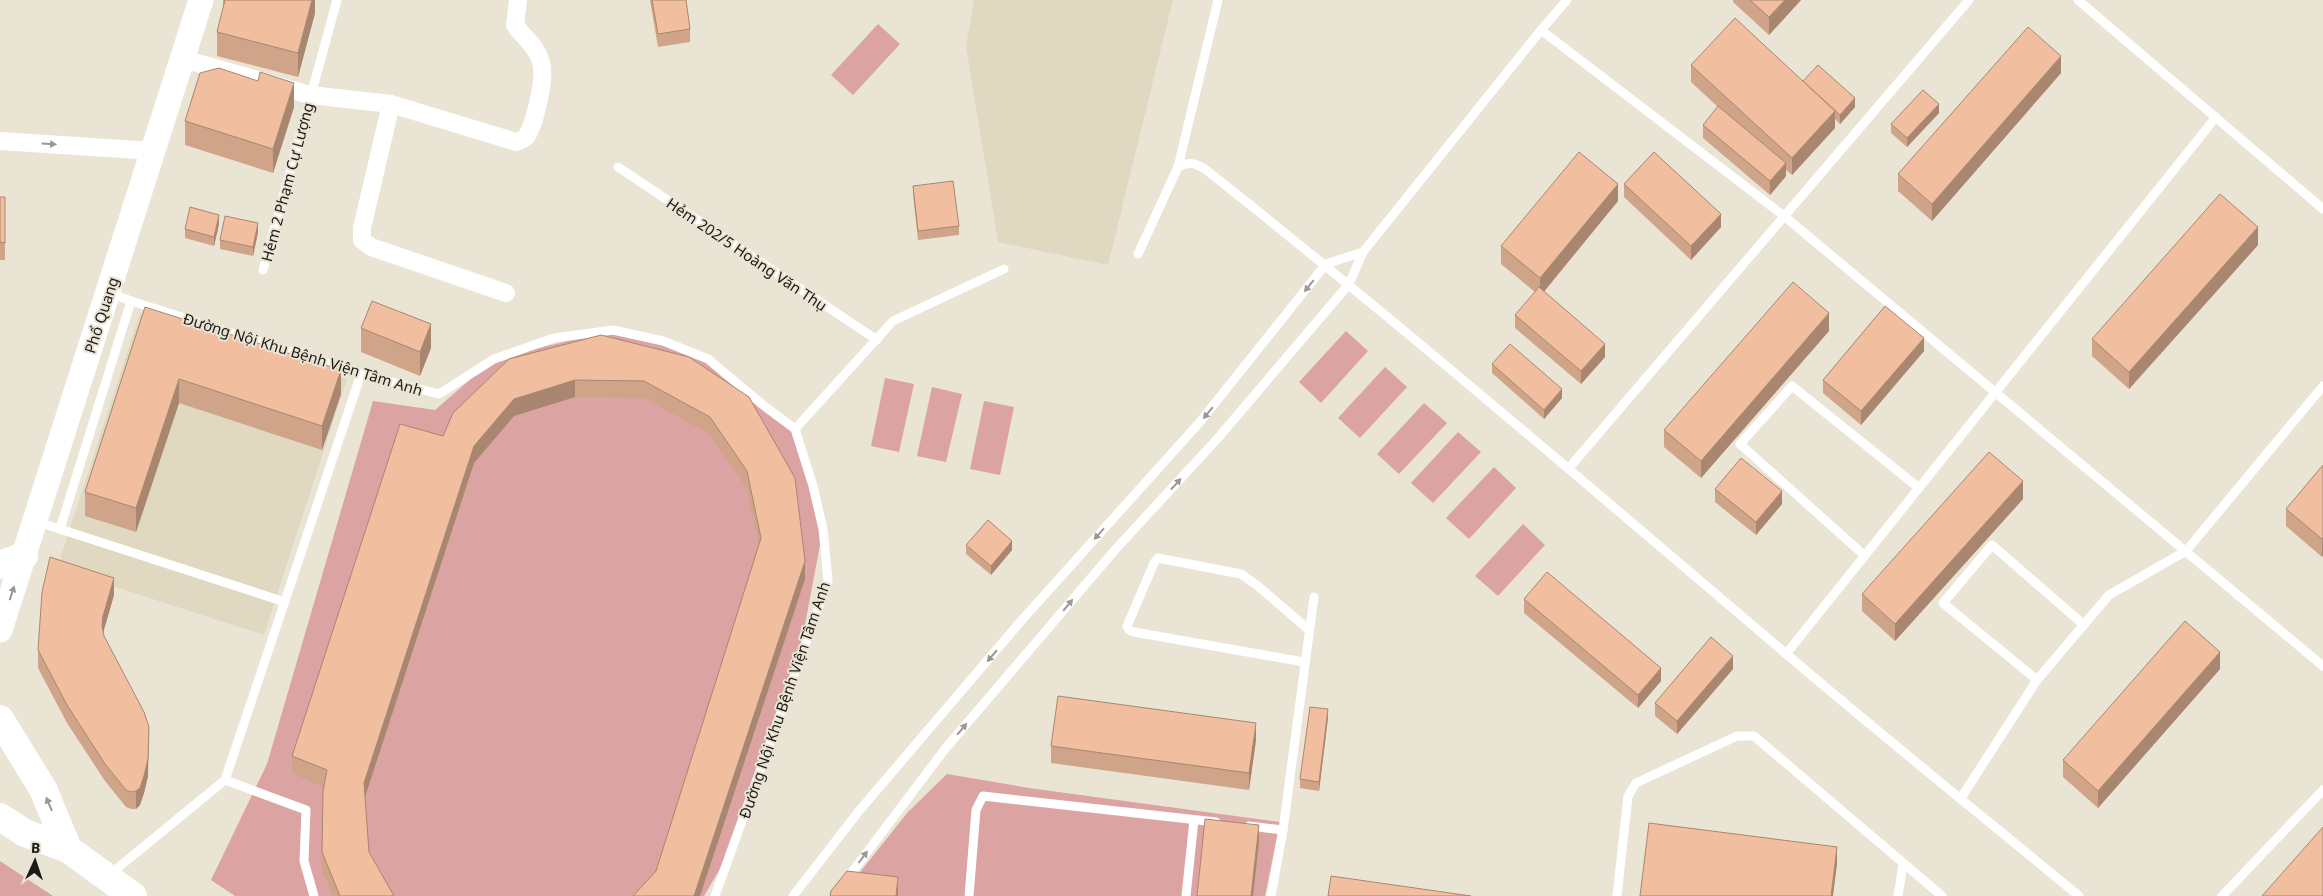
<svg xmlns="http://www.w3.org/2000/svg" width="2323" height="896" font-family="'Noto Sans',sans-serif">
	<rect width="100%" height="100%" fill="#eae4d5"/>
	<!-- built -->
	<g fill="#e1d8c2">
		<path d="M 974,0 L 1173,0 L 1108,265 L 998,242 L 966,46 Z"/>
		<path d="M 140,313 L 347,379 L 264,635 L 57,568 Z"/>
	</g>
	<!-- green -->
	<g fill="#dba3a1">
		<path d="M 878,24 L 900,44 L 853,95 L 831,75 Z"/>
		<path d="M 613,330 L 708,359 L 795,429 L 823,529 L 796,672 L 731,850 L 704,896 L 235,896 L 211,880 L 267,764 L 373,401 L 435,410 L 494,359 Z"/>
		<path d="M 1346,331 L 1368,351 L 1321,403 L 1299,382 Z"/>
		<path d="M 1385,367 L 1407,387 L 1360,438 L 1338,418 Z"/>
		<path d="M 885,378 L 914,384 L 899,452 L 871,446 Z"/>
		<path d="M 932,387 L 962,394 L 946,462 L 917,456 Z"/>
		<path d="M 984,401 L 1014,407 L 1000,475 L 970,469 Z"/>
		<path d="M 1424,403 L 1447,423 L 1399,474 L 1377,454 Z"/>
		<path d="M 1458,432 L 1481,452 L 1433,503 L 1411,483 Z"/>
		<path d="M 1494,467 L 1516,488 L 1469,539 L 1446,518 Z"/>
		<path d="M 1523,524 L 1545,545 L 1498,596 L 1475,576 Z"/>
		<path d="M 947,774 L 1029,788 L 1280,822 L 1265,896 L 841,896 L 908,812 Z"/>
		<path d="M 0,861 L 53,896 L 0,896 Z"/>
	</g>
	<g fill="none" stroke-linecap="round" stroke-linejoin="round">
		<!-- lane -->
		<g stroke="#fff" stroke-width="9">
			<path d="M 2078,0 L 2323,209"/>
			<path d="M 1541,30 L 1567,0"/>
			<path d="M 618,167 L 877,340"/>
			<path d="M 1178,167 L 1218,0"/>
			<path d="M 1138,254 L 1178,167 C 1189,161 1195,163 1205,169 C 1402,325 1592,489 1784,652 C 1881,735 1981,815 2079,896"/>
			<path d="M 263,270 L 337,0"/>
			<path d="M 108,292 L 131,301 L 361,374 L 439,394 L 494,359 L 554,338 L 613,330 L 663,341 L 708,359 L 763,405 L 795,429 L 813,486 L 823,529 L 828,581 L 715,896"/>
			<path d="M 795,429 L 893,321 L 1004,269"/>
			<path d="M 1569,468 L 1969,0"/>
			<path d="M 35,521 L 285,602"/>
			<path d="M 60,529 L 131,301"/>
			<path d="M 1865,556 L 1740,444 L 1792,386 L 1919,488"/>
			<path d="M 1786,654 L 2216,117"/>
			<path d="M 1304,662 L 1134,632 L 1129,630 L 1127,626 L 1154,563 L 1158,558 L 1241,574 L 1258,586 L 1309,630"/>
			<path d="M 2037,680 L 1943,603 L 1992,545 L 2084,625"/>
			<path d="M 225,780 L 306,810 L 304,861 L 314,896"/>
			<path d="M 1961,798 L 2037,680 L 2109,595 L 2186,551 L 2323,386"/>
			<path d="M 1249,826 L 1283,830"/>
			<path d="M 109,875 L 225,780 L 361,374"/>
			<path d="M 793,896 L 859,811 L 1021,621 L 1199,423 L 1326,264 L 1363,252"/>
			<path d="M 834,896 L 945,749 L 1114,551 L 1218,438 L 1349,284 L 1363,252 L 1541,30 L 1784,216 L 2323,666"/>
			<path d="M 969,896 L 976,810 L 983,796 L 1216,822"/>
			<path d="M 1186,896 L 1194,820"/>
			<path d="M 1271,896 L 1283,830 L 1314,597"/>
			<path d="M 1617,896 L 1628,796 L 1636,783 L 1737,736 L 1754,736 L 1942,896"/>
			<path d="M 1898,896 L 1903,865"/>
			<path d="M 2222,896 L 2323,790"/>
		</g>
		<!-- street -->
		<g stroke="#fff" stroke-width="18">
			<path d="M 183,59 L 310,95 L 391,104 L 516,142 C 519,141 523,140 526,137 C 535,124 546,77 541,62 C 536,45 524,38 515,25 L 518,0"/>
			<path d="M 391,104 L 362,228 L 362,240 L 371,247 L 506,293"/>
			<path d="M 0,141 L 153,151"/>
		</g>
		<!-- secondary -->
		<path stroke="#fff" stroke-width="25" d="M 0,630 L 201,0"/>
		<!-- primary -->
		<g stroke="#fff" stroke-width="28">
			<path d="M 0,565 L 24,556"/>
			<path d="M 0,719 L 43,789 L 68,849 L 133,896"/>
			<path d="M 0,817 L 25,833 L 68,849"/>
		</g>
	</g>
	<!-- wall -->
	<g fill="#cfa489">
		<path d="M 223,0 L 315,0 L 315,13 L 298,77 L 217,56 L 217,32 L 224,5 L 223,5 Z"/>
		<path d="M 650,0 L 686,0 L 690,29 L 690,42 L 658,47 Z"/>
		<path d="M 1733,0 L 1801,0 L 1769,35 L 1733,2 Z"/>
		<path d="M 1691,65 L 1803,81 L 1855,107 L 1840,124 L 1835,119 L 1835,128 L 1792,175 L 1786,170 L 1786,176 L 1770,195 L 1703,138 L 1703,125 L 1718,107 L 1691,82 Z"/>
		<path d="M 2061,73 L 1932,221 L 1898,191 L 1898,174 Z"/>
		<path d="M 294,107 L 273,173 L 185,145 L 185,121 Z"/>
		<path d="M 1939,113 L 1907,147 L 1891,133 L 1891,124 Z"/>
		<path d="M 1624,184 L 1721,227 L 1691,260 L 1624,197 Z"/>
		<path d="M 913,186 L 959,226 L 959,235 L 918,240 L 913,195 Z"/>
		<rect x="0" y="197" width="5" height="63"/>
		<path d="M 1618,201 L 1544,292 L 1605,357 L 1581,384 L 1515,328 L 1515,315 L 1535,292 L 1501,264 L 1501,246 Z"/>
		<path d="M 219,224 L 214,246 L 185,238 L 185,229 Z"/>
		<path d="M 258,232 L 253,256 L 220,249 L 220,240 Z"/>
		<path d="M 2258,245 L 2129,389 L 2092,356 L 2092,339 Z"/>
		<path d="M 145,307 L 341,394 L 322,450 L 179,403 L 136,532 L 85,516 L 85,492 Z"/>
		<path d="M 361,328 L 431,348 L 420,376 L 361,352 Z"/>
		<path d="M 1829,331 L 1701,478 L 1664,447 L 1664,430 Z"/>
		<path d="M 1924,351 L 1861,425 L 1823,393 L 1823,380 Z"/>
		<path d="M 689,357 L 805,579 L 656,871 L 759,544 L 747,488 L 710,434 L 644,398 L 575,397 L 514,416 L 474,463 L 365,797 L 369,852 L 394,896 L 333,896 L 322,870 L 324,787 L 292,773 L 292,756 L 443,436 L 509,359 Z"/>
		<path d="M 1492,364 L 1562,398 L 1544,419 L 1492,373 Z"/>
		<path d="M 2323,465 L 2322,557 L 2286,526 L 2286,509 Z"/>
		<path d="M 1715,489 L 1782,504 L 1756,535 L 1715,502 Z"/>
		<path d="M 2023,499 L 1895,641 L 1862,611 L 1862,594 Z"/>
		<path d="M 966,545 L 1012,550 L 991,575 L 966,554 Z"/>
		<path d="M 114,595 L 103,633 L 148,776 L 144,793 L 140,805 L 136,809 L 131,809 L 126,807 L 105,781 L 67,723 L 38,668 L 38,650 Z"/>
		<path d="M 1524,599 L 1661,681 L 1638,708 L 1524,613 Z"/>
		<path d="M 1733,669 L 1677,734 L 1655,716 L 1655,703 Z"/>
		<path d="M 2220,669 L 2098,808 L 2063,777 L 2063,760 Z"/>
		<path d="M 1328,718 L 1319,791 L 1300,788 L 1300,779 Z"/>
		<path d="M 1256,740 L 1249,790 L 1051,763 L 1051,746 Z"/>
	</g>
	<!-- shaded-wall -->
	<g fill="#a9866f">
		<path d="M 312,0 L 315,0 L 315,13 L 298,77 L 298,53 Z"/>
		<path d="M 1785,0 L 1801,0 L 1769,35 L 1769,17 Z"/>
		<path d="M 2061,56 L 2061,73 L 1932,221 L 1932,204 Z"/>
		<path d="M 294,83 L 294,107 L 273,173 L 273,149 Z"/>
		<path d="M 1855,98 L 1855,107 L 1840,124 L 1840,115 Z"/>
		<path d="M 1939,104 L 1939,113 L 1907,147 L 1907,138 Z"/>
		<path d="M 1835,111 L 1835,128 L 1792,175 L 1792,158 Z"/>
		<path d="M 1786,163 L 1786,176 L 1770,195 L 1770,181 Z"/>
		<path d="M 1618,184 L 1618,201 L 1540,296 L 1540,278 Z"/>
		<path d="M 1721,214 L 1721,227 L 1691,260 L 1691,246 Z"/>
		<path d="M 219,215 L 219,224 L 214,246 L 214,237 Z"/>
		<path d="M 258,223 L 258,232 L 253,256 L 253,247 Z"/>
		<path d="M 2258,227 L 2258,245 L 2129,389 L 2129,372 Z"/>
		<path d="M 1829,313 L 1829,331 L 1701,478 L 1701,461 Z"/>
		<path d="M 431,324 L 431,348 L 420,376 L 420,352 Z"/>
		<path d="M 1924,338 L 1924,351 L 1861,425 L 1861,411 Z"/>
		<path d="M 1605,344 L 1605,357 L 1581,384 L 1581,371 Z"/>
		<path d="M 341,370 L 341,394 L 322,450 L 322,426 Z"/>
		<path d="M 179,379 L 179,403 L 136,532 L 136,508 Z"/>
		<path d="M 575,380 L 575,397 L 514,416 L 474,463 L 364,800 L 364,783 L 474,446 L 514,399 Z"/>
		<path d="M 1562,389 L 1562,398 L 1544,419 L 1544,410 Z"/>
		<path d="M 2023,481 L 2023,499 L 1895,641 L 1895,624 Z"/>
		<path d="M 1782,491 L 1782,504 L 1756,535 L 1756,522 Z"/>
		<path d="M 2323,538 L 2323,556 L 2322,557 L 2322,539 Z"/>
		<path d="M 1012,541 L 1012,550 L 991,575 L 991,566 Z"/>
		<path d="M 805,561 L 805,579 L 700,896 L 694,896 Z"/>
		<path d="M 114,578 L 114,595 L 103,633 L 102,626 L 103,616 Z"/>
		<path d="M 2220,652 L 2220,669 L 2098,808 L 2098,791 Z"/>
		<path d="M 1733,656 L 1733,669 L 1677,734 L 1677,721 Z"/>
		<path d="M 1661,668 L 1661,681 L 1638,708 L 1638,695 Z"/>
		<path d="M 1328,709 L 1328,718 L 1319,791 L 1319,782 Z"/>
		<path d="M 1256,723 L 1256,740 L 1249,790 L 1249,773 Z"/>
		<path d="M 149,727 L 148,776 L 144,793 L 140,805 L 136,809 L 136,791 Z"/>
		<path d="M 1259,825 L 1259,842 L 1253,896 L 1251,896 Z"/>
		<path d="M 1837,847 L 1837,864 L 1833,896 L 1831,896 Z"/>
		<path d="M 898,877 L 898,896 L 896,896 Z"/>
	</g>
	<!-- building -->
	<g fill="#f1bf9f" stroke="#a9866f">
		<path d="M 225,0 L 312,0 L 298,53 L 217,32 Z"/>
		<path d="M 652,0 L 686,0 L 690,29 L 658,34 Z"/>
		<path d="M 1750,0 L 1785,0 L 1769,17 Z"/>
		<path d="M 1735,18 L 1835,111 L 1792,158 L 1691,65 Z"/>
		<path d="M 2028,27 L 2061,56 L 1932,204 L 1898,174 Z"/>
		<path d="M 1818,65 L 1855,98 L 1840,115 L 1803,81 Z"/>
		<path d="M 219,68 L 258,81 L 260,72 L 294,83 L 273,149 L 185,121 L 200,73 Z"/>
		<path d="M 1923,90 L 1939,104 L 1907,138 L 1891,124 Z"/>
		<path d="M 1718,106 L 1786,163 L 1770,181 L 1703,125 Z"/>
		<path d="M 1579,152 L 1618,184 L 1540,278 L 1501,246 Z"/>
		<path d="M 1654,152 L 1721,214 L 1691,246 L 1624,184 Z"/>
		<path d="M 953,181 L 959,226 L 918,231 L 913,186 Z"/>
		<path d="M 2220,194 L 2258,227 L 2129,372 L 2092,339 Z"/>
		<path d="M 0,197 L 5,197 L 5,243 L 0,242 Z"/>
		<path d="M 190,207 L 219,215 L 214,237 L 185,229 Z"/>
		<path d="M 225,216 L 258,223 L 253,247 L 220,240 Z"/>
		<path d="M 1793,282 L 1829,313 L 1701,461 L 1664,430 Z"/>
		<path d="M 1539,287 L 1605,344 L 1581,371 L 1515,315 Z"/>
		<path d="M 372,301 L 431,324 L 420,352 L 361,328 Z"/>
		<path d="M 1885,306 L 1924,338 L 1861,411 L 1823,380 Z"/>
		<path d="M 145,307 L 341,370 L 322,426 L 179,379 L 136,508 L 85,492 Z"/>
		<path d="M 601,335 L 689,357 L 749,397 L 795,478 L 805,561 L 694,896 L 633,896 L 656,871 L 761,538 L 747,471 L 710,417 L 644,381 L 575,380 L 514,399 L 474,446 L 364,783 L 369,852 L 394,896 L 340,896 L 322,852 L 323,791 L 327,770 L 292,756 L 400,424 L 443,436 L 453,413 L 509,359 Z"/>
		<path d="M 1510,344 L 1562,389 L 1544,410 L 1492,364 Z"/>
		<path d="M 1989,452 L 2023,481 L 1895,624 L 1862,594 Z"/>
		<path d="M 1741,458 L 1782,491 L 1756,522 L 1715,489 Z"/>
		<path d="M 2323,465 L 2323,538 L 2322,539 L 2286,509 Z"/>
		<path d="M 988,520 L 1012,541 L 991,566 L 966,545 Z"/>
		<path d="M 50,557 L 114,578 L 103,616 L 102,626 L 104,636 L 144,712 L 149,727 L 148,759 L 144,776 L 140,788 L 136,791 L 131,792 L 126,790 L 105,764 L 67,705 L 38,650 L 42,592 Z"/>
		<path d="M 1547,572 L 1661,668 L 1638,695 L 1524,599 Z"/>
		<path d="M 2185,621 L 2220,652 L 2098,791 L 2063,760 Z"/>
		<path d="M 1711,637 L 1733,656 L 1677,721 L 1655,703 Z"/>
		<path d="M 1058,696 L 1256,723 L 1249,773 L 1051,746 Z"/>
		<path d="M 1310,707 L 1328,709 L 1319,782 L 1300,779 Z"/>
		<path d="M 1205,819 L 1259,825 L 1251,896 L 1197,896 Z"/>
		<path d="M 1649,823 L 1837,847 L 1831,896 L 1640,896 Z"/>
		<path d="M 2323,827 L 2323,896 L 2262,896 Z"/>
		<path d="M 847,871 L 898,877 L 896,896 L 830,896 L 831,891 Z"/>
		<path d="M 1331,876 L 1471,896 L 1328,896 Z"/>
	</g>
	<!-- one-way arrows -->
	<defs><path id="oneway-solid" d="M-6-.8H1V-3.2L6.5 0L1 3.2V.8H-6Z" transform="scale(1.25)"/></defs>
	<g fill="#999896">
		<use href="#oneway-solid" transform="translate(49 144) rotate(4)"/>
		<use href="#oneway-solid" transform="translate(1309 286) rotate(129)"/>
		<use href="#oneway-solid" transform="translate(1208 413) rotate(129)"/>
		<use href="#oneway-solid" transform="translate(1176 484) rotate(-47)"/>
		<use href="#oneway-solid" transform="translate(1099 534) rotate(132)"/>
		<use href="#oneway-solid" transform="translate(12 593) rotate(-72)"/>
		<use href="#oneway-solid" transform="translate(1068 605) rotate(-50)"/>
		<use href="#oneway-solid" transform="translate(992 656) rotate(130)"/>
		<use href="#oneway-solid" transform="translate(962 729) rotate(-50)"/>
		<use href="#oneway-solid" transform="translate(49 804) rotate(-113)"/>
		<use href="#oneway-solid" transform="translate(863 857) rotate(-53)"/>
	</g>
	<g text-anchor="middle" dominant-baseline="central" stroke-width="4" stroke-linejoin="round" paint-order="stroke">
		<!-- street labels -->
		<g font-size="15" fill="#1c1a15" stroke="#eae4d5">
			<text transform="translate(287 182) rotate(-75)">Hẻm 2 Phạm Cự Lượng</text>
			<text transform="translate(747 254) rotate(34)">Hẻm 202/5 Hoàng Văn Thụ</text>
			<text transform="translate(101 315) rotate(-72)">Phổ Quang</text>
			<text transform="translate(303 354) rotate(17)">Đường Nội Khu Bệnh Viện Tâm Anh</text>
			<text transform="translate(784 700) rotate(-71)">Đường Nội Khu Bệnh Viện Tâm Anh</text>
		</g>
	</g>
	<!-- north arrow -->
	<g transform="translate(35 861) rotate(3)" stroke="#eae4d5" stroke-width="4" paint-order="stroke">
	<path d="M0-4L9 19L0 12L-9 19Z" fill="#1c1a15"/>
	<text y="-8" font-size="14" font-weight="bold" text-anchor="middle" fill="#1c1a15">B</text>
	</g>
</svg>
